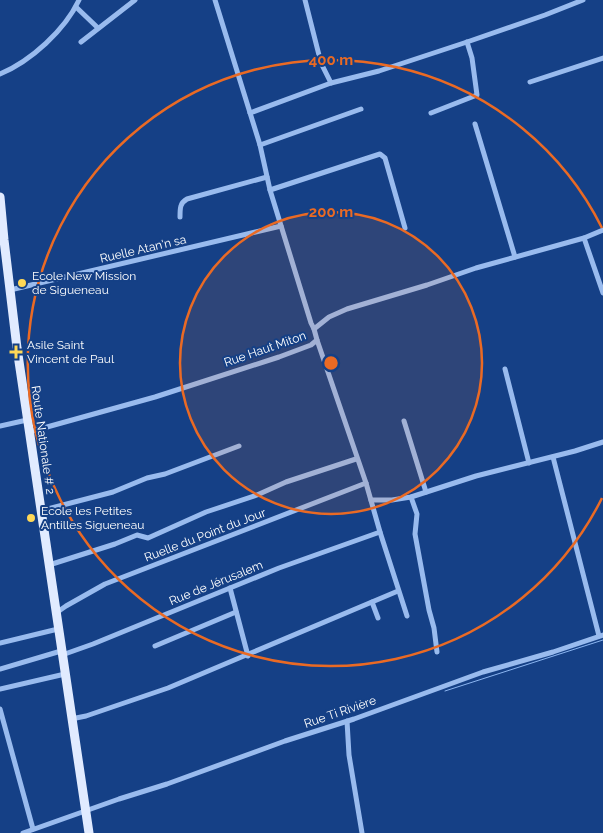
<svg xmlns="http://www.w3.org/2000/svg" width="603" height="833" font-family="Raleway,sans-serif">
	<rect width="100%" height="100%" fill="#154086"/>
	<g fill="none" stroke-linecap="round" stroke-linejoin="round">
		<!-- stream -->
		<path stroke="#8bb5f1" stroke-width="1" d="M 445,691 L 603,640"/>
		<!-- street -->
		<g stroke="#9be" stroke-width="5">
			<path d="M 215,0 L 260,145 L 270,190 L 311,323 L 314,329"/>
			<path d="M 305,0 L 321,63 L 331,83"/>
			<path d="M 76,7 L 98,28"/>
			<path d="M 81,42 L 135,0"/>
			<path d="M 0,74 C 31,61 65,30 79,0"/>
			<path d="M 530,82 L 603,58"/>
			<path d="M 250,113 L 331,83 L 379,71 L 467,42 L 545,15 L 583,0"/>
			<path d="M 431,113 L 477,95 L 472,58 L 467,42"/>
			<path d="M 475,124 L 515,257"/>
			<path d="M 260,145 L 361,109"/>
			<path d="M 270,190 L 380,154 L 385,158 L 405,228"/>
			<path d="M 180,217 C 180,208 180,203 187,199 L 267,177"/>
			<path d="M 584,238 L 603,293"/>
			<path d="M 10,290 L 281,226"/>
			<path d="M 317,340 L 366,483 L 380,532 L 407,616"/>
			<path d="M 505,369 L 529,463"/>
			<path d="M 404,421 L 426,492"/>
			<path d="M 0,426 L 27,420"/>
			<path d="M 29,432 L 155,397 L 279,357 L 311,345 L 317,340 L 314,329 L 329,317 L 347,309 L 427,285 L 476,268 L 584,238 L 603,230"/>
			<path d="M 553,457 L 599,636"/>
			<path d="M 411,497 L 417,514 L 415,534 L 429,610 L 434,628 L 437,652"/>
			<path d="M 371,500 L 392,500 L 411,497 L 476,476 L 575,451 L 603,442"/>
			<path d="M 40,511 L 113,492 L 147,478 L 165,474 L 239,446"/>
			<path d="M 49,565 L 115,544 L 137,535 L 148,538 L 206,512 L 257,495 L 286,482 L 356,459"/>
			<path d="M 230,588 L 248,656"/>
			<path d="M 372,602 L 378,618"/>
			<path d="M 56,613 L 66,606 L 105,584 L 366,483"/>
			<path d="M 0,643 L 58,629"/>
			<path d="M 155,646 L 236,612"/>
			<path d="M 62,655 L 93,644 L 279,568 L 380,532"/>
			<path d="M 0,669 L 61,651"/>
			<path d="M 0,689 L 65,674"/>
			<path d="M 0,709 L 33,829"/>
			<path d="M 71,719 L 86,716 L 168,688 L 398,591"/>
			<path d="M 347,721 L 349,755 L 362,833"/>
			<path d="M 23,833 L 119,799 L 167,784 L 285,741 L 354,719 L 483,672 L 553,652 L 603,635"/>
		</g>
		<!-- primary -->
		<path stroke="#e1ebff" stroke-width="9" d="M 0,197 L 4,240 L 17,348 L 89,833"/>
	</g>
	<!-- distance rings -->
	<circle cx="331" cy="363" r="151" fill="#ea6a24" fill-opacity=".12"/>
	<g fill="none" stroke="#ea6a24" stroke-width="2.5">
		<circle cx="331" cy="363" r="151"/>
		<path d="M602 498A303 303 0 1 1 602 228"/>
	</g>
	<!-- markers -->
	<g fill="#ffd857" stroke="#154086" stroke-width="2">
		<circle cx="22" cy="283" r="5"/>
		<path d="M13.5 344.5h5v5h5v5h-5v5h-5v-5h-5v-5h5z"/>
		<circle cx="31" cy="518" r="5"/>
	</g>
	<g text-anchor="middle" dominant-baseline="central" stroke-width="4" stroke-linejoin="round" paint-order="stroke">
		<!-- street labels -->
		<g font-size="12" fill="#fff" stroke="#154086">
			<text transform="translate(143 249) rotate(-13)">Ruelle Atan'n sa</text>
			<text transform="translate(265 349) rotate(-19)">Rue Haut Miton</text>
			<text transform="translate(43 440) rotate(82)">Route Nationale # 2</text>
			<text transform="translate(205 535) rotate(-21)">Ruelle du Point du Jour</text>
			<text transform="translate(216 583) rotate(-22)">Rue de Jérusalem</text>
			<text transform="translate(340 712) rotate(-19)">Rue Ti Rivière</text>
		</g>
		<!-- poi labels -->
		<g font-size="12" fill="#fff" stroke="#154086" text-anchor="start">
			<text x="32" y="276">Ecole New Mission<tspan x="32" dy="14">de Sigueneau</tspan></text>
			<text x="27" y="345">Asile Saint<tspan x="27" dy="14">Vincent de Paul</tspan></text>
			<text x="41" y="511">Ecole les Petites<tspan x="41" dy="14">Antilles Sigueneau</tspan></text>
		</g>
	</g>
	<circle cx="331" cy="363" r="8" fill="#ea6a24" stroke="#154086" stroke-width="2.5"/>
	<g font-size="15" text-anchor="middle" font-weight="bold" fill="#ea6a24" stroke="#154086" stroke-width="4" stroke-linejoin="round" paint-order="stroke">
		<text x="331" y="65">400 m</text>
		<text x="331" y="217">200 m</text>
	</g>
</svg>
